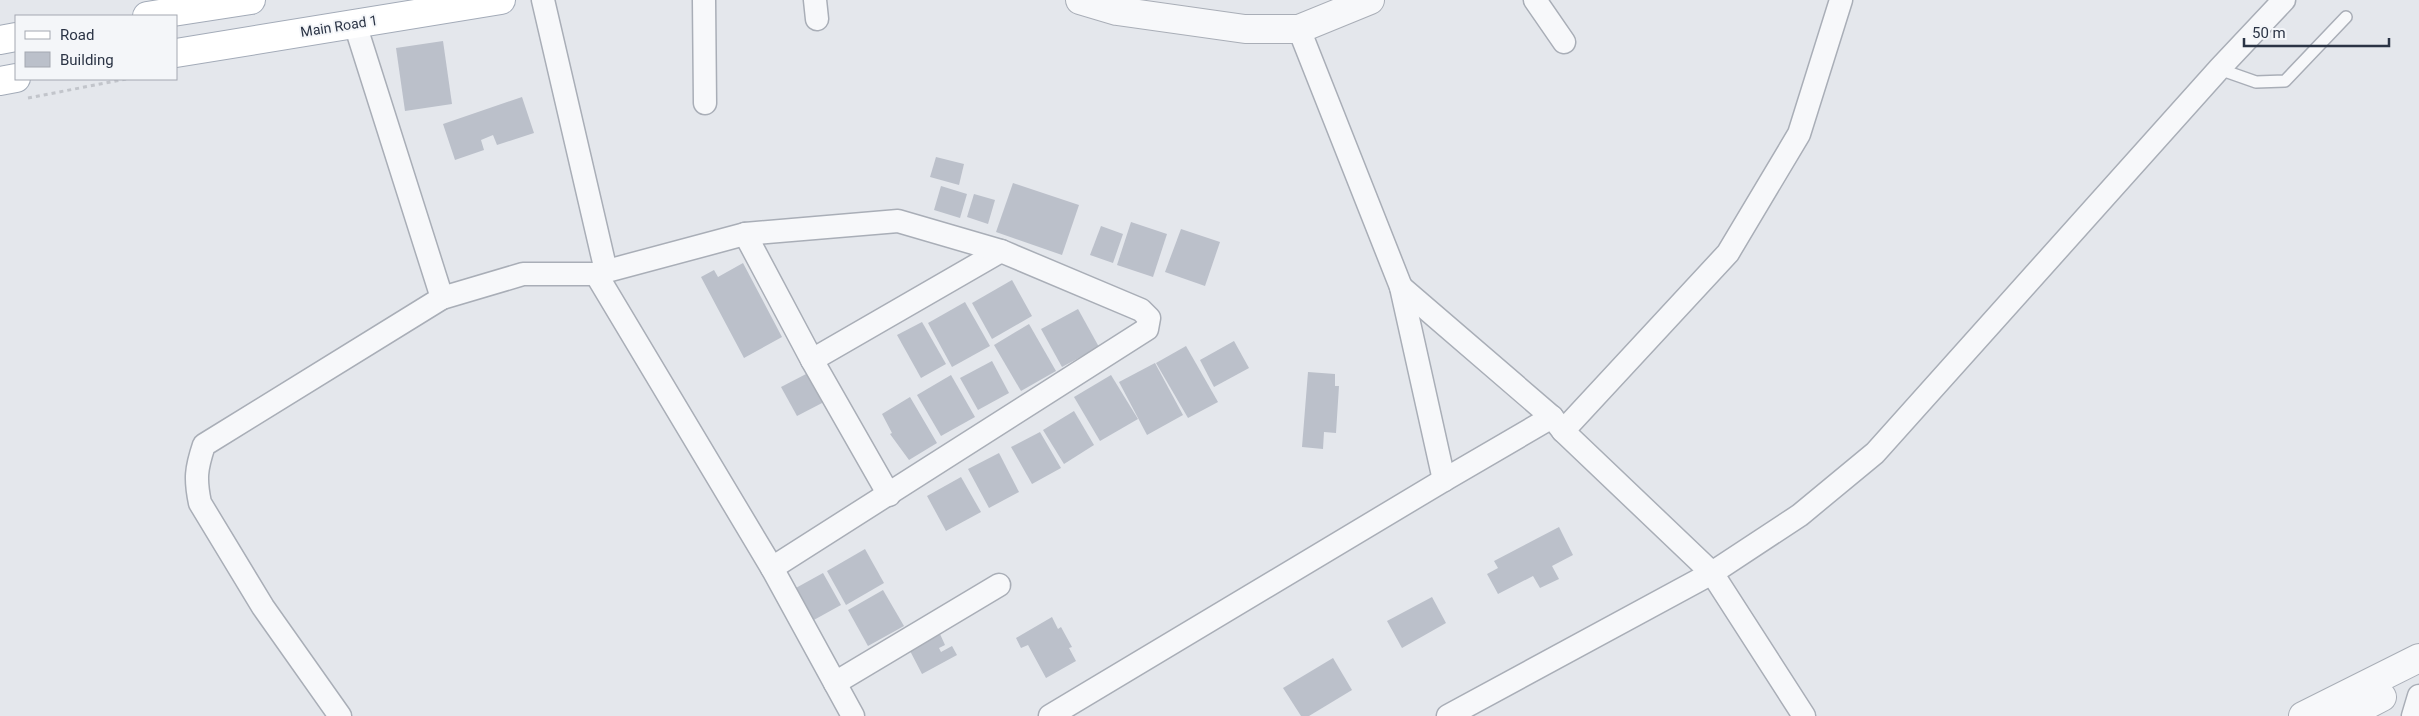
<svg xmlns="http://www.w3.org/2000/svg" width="2419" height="716" font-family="Roboto,sans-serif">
	<rect width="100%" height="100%" fill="#e4e7ec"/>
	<!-- building -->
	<g fill="#bbc0ca">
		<path d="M 443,41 L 452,104 L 405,111 L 396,48 Z"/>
		<path d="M 522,97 L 534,133 L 497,145 L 493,135 L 481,140 L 484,150 L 455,160 L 443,124 Z"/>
		<path d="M 936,157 L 964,164 L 959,185 L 930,177 Z"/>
		<path d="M 1013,183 L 1079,205 L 1062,255 L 996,232 Z"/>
		<path d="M 941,186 L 967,194 L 960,218 L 934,210 Z"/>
		<path d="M 974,194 L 995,200 L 988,224 L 967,217 Z"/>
		<path d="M 1131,222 L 1167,234 L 1153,277 L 1117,265 Z"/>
		<path d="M 1101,226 L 1123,234 L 1113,263 L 1090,255 Z"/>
		<path d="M 1181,229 L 1220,242 L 1205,286 L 1165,272 Z"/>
		<path d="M 743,263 L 782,337 L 744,358 L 701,277 L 714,270 L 718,277 Z"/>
		<path d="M 1012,280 L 1032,316 L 992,339 L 972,303 Z"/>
		<path d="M 965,302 L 990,346 L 952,367 L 928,323 Z"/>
		<path d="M 1078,309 L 1099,347 L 1062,367 L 1041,329 Z"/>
		<path d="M 922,322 L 946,364 L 921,378 L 897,335 Z"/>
		<path d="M 1029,324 L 1056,371 L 1021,391 L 994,345 Z"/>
		<path d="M 1234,341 L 1249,368 L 1214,387 L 1200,360 Z"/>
		<path d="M 1186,346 L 1218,402 L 1188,418 L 1156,363 Z"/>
		<path d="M 992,361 L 1009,393 L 978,410 L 960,378 Z"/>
		<path d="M 1155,363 L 1183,415 L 1147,435 L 1119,382 Z"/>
		<path d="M 1308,372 L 1335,374 L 1335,386 L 1339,386 L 1336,433 L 1324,432 L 1323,449 L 1302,447 Z"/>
		<path d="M 808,373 L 824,402 L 797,416 L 781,387 Z"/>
		<path d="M 951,375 L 975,417 L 941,436 L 917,395 Z"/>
		<path d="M 1111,375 L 1138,419 L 1100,441 L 1074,397 Z"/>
		<path d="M 910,397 L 937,443 L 909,460 L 890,434 L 892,433 L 882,414 Z"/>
		<path d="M 1074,411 L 1094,445 L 1064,464 L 1043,430 Z"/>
		<path d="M 1040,432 L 1061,468 L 1032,484 L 1011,447 Z"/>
		<path d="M 999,453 L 1019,492 L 989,508 L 968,469 Z"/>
		<path d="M 961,477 L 981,512 L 946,531 L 927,496 Z"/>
		<path d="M 1559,527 L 1573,555 L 1552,566 L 1559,579 L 1540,588 L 1533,576 L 1498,594 L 1487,574 L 1498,568 L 1494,561 Z"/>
		<path d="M 865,549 L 884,583 L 846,605 L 827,571 Z"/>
		<path d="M 823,573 L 841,605 L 812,621 L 794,589 Z"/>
		<path d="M 883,590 L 904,626 L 868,646 L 848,610 Z"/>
		<path d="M 1432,597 L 1446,623 L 1402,648 L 1387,621 Z"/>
		<path d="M 1052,617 L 1058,629 L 1061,627 L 1072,647 L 1069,648 L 1076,661 L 1046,678 L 1028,645 L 1021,648 L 1016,638 Z"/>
		<path d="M 940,634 L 945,645 L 939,648 L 941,652 L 952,646 L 957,655 L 922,674 L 908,647 L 915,646 Z"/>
		<path d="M 1333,658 L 1352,690 L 1309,716 L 1301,716 L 1283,688 Z"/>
	</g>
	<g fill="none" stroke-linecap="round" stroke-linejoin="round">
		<!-- service casing -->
		<g stroke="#a9aeb7" stroke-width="14">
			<path id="service" d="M 2219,69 L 2256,82 L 2285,81 L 2346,17"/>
		</g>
		<!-- minor casing -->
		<g stroke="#a9aeb7" stroke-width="25">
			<g id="minor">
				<path d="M 543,0 L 606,271"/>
				<path d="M 704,0 L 705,103"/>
				<path d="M 815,0 L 817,19"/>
				<path d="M 1535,0 L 1564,42"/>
				<path d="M 355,24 L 442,298"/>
				<path d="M 1299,29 L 1401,287 L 1444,480"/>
				<path d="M 745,234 L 812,360 L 889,495"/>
				<path d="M 596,274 L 772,568 L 853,716"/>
				<path d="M 1401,287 L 1552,417 L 1563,431 L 1712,573 L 1804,716"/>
				<path d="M 812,360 L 1001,251"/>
				<path d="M 1563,431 L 1728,253 L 1799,134 L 1841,0"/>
				<path d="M 835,683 L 999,585"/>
				<path d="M 340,716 L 263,607 L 200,503 C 195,479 196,469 204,445 L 442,298 L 523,274 L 596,274 L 745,234 L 898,221 L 1001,251 L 1141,310 L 1149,318 L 1147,329 L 772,568"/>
				<path d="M 1050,716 L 1444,480 L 1552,417"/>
				<path d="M 1448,716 L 1712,573 L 1800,515 L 1875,453 L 2219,69 L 2284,0"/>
				<path d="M 2413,716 L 2419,696"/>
			</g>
		</g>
		<!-- tertiary casing -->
		<g stroke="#a9aeb7" stroke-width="30">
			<g id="tertiary">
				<path d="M 1080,0 L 1117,11 L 1245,29 L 1299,29 L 1370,0"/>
				<path d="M 2303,716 L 2419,658"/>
				<path d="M 2346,716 L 2382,697"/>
			</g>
		</g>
		<!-- primary casing -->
		<g stroke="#a3abb8" stroke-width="30">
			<g id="primary">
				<path d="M 147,16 L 251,0"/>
				<path d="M 0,40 L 16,37"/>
				<path d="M 176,53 L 501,0"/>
				<path d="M 0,81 L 16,78"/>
			</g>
		</g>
		<!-- path -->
		<path stroke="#c2c5cb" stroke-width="3" stroke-dasharray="4 4" stroke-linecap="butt" d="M 28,98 L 126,79"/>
		<!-- service -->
		<use href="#service" stroke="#f7f8fa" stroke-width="11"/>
		<!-- minor -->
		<use href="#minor" stroke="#f7f8fa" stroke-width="22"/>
		<!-- tertiary -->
		<use href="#tertiary" stroke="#f7f8fa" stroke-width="28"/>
		<!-- primary -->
		<use href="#primary" stroke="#fff" stroke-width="28"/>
	</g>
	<g text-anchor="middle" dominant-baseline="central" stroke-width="4" stroke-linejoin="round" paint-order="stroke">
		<!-- street labels -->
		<g font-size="14" fill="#2b3445" stroke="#f4f6f9">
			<text transform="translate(339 26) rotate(-9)">Main Road 1</text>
		</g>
	</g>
	<!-- legend -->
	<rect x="15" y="15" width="162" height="65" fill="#f4f6f9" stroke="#a4a8b1"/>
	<rect x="25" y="31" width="25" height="8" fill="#ffffff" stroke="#a4a8b1"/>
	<text x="60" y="40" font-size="15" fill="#2b3445">Road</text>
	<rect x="25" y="52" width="25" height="15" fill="#bbc0ca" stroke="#a4a8b1"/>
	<text x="60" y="65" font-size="15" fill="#2b3445">Building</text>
	<!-- scale -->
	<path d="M2244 38v8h145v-8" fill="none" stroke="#2b3445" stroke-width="2.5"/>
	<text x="2252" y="38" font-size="15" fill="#2b3445" stroke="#f4f6f9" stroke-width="4" paint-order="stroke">50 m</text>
</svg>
